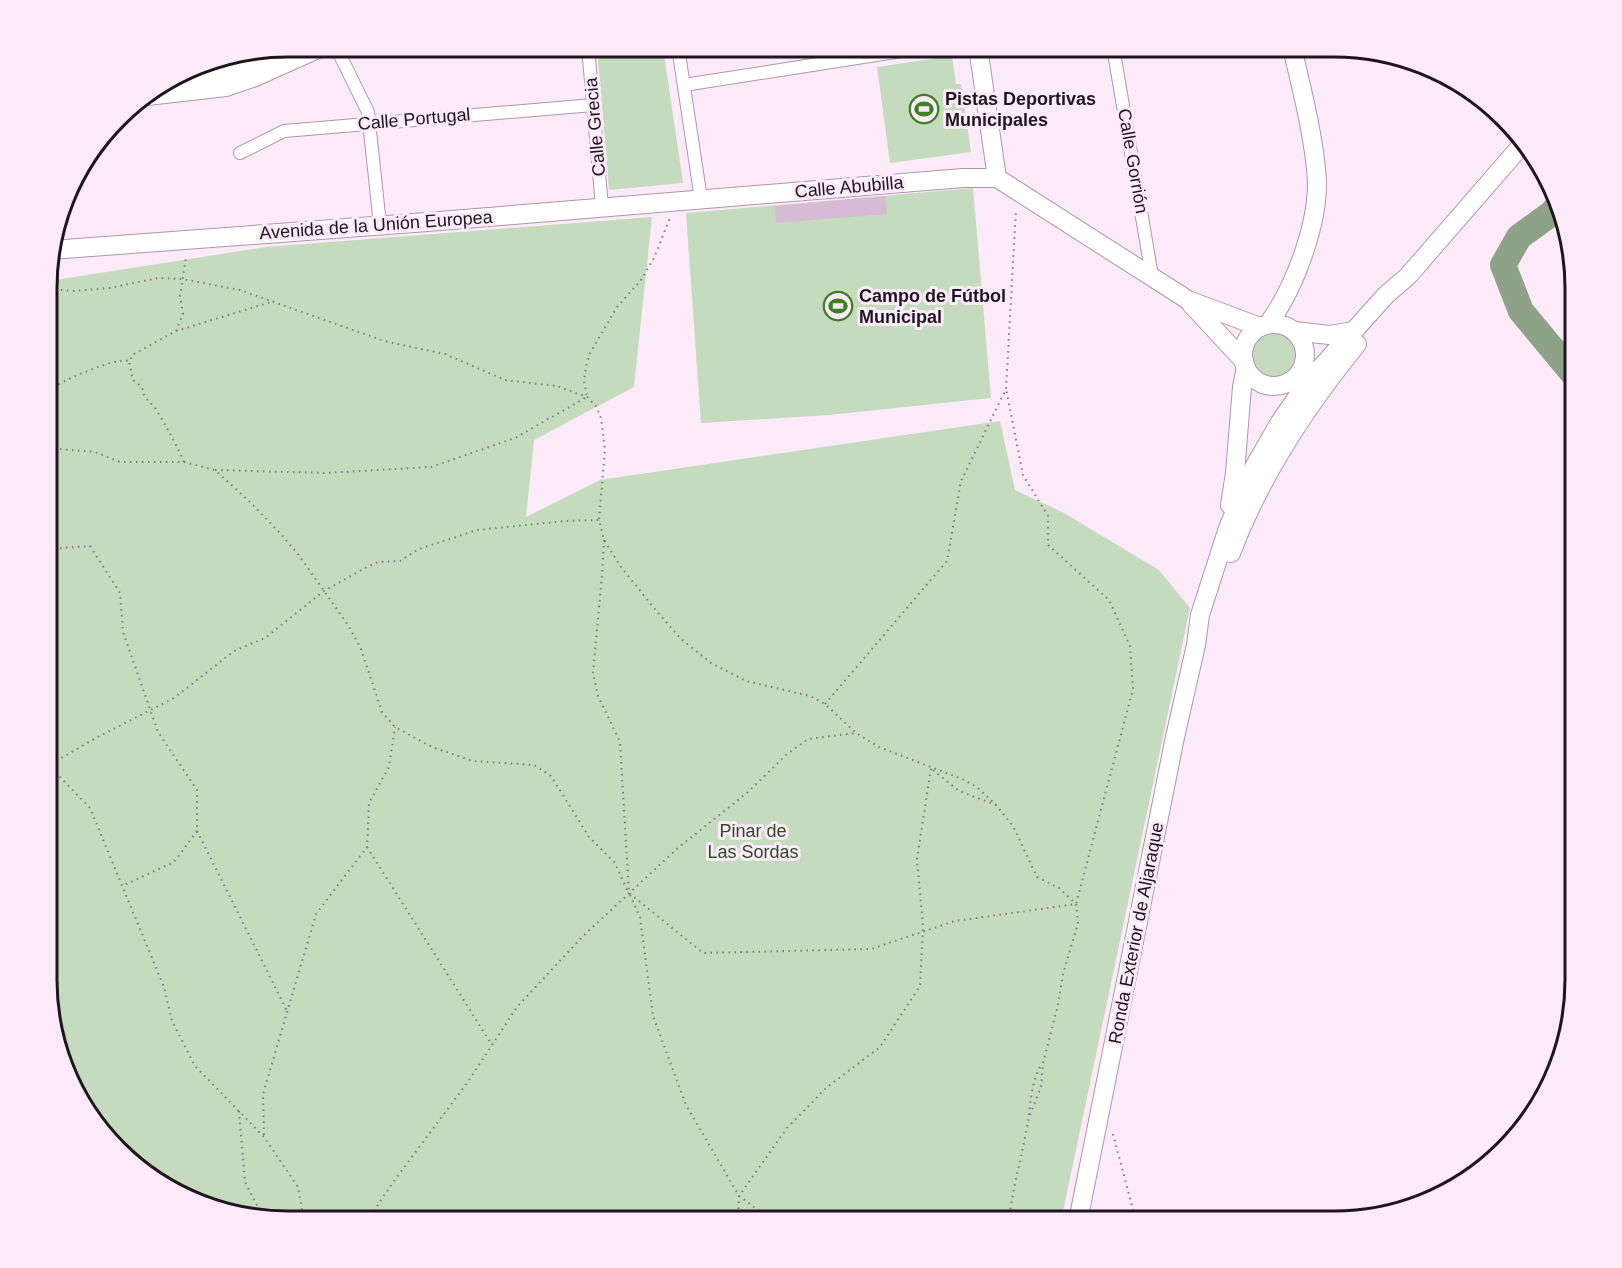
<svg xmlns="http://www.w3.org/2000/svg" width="1622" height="1268" font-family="Helvetica,sans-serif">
	<rect width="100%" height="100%" fill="#fceaf9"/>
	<!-- green -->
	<g fill="#c5dbbe">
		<path d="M 597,47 L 663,47 L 683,183 L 609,190 Z"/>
		<path d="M 952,56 L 956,84 L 961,84 L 971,152 L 890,163 L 877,67 Z"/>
		<path d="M 973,188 L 991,398 L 829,415 L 701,423 L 686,213 Z"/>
		<path d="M 652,217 L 634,387 L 534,440 L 526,517 L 600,480 L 1000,421 L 1015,490 L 1064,513 L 1159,570 L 1190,608 L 1061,1221 L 272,1221 L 196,1203 L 128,1161 L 71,1087 L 47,996 L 49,281 L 266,247 Z"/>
		<circle cx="1274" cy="354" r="23"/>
	</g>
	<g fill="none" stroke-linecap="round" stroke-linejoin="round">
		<!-- river -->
		<path stroke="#8da286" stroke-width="26" d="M 1559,204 L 1552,213 L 1519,237 L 1503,265 L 1521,311 L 1575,376"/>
	</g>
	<!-- building -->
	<path fill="#d7bad3" d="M 885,196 L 887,214 L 776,223 L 775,206 Z"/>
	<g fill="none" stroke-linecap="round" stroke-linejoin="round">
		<!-- street casing -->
		<g stroke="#b094ac" stroke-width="14">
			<g id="street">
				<path d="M 336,47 L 368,112 L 380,225"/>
				<path d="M 588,47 L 602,207"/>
				<path d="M 678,47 L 701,199"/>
				<path d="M 1113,47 L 1152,276"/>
				<path d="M 684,85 L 927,47"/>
				<path d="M 240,153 L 284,131 L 593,105"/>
			</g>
		</g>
		<!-- secondary casing -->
		<g stroke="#b094ac" stroke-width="20">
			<g id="secondary">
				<path d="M 978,47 L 997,178 L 1188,300 L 1260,327"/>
				<path d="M 178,78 C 225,75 248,66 291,47"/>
				<path d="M 147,96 L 226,87 L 255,77 L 322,47"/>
				<path d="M 51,250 L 427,222 L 963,178 L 997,178"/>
				<path d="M 1191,304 L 1244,361"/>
				<path d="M 1268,324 C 1296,286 1322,216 1316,169 C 1312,128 1301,87 1292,47"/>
				<circle cx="1274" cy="355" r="31"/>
				<path d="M 1294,331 L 1329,335 L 1354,331"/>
				<path d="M 1230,505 L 1235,473 L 1242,387 L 1246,367"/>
				<path d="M 1231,553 C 1260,476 1305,408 1357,344"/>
				<path d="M 1078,1221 L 1175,737 L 1196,645 L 1200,615 L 1228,528 L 1253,469 L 1280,422 L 1307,383 L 1386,295 L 1408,276 L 1521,146"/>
			</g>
		</g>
		<!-- path -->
		<g stroke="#837581" stroke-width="2" stroke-dasharray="1.5 4.5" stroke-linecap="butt">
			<path d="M 49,289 L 73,291 L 110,288 L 158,278 L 182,279 L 240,290 L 384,341 L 445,354 L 505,380 L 557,386 L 587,397 L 596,406 L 601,418 L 605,450 L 599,520 L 604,540 L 621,567 L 654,608 L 681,639 L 711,663 L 746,681 L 810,696 L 825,704 L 856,733 L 879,747 L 962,779 L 977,787 L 996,805 L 1013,826 L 1037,877 L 1059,888 L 1076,904 L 1078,923 L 1063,974 L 1058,1005 L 1043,1063 L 1041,1087 L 1030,1115"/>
			<path d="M 176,331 L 274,301"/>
			<path d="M 48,390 C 62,381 115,357 129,361"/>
			<path d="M 48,448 L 95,452 L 120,462 L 184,462 L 215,470 L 250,502 L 279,532 L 298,554 L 348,625 L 361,649 L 382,712 L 395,727 L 432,747 L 473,761 L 534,765 L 551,776 L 589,837 L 615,863 L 627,890"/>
			<path d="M 184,462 C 176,444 167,428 157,411 C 150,400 144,401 142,387 L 133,380 L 129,361 L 134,354 L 176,331 L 183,314 L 180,296 L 186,257"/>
			<path d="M 215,470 L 325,473 L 431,467 L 515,438 L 587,397 L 584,381 L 586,366 L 590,353 L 617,307 L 641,280 L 654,258 L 670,218"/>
			<path d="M 604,540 L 602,575 L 593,673 L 598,696 L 620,742 L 629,893 L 703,953 L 871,949 L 955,921 L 1076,904 L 1133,689 L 1130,646 L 1109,600 L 1048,545 L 1048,516 L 1023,475 L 1006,389"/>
			<path d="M 48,549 L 90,546 L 120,593 L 123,632 L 158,732 L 197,790 L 197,831 L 174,862 L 122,886"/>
			<path d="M 825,704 L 947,561 L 961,481 L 1006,389 L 1016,209"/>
			<path d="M 48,756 L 55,772 L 90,808 L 164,987 L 172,1021 L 195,1066 L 264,1137 L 298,1187 L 304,1221"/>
			<path d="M 51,764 L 96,738 L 174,698 L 234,651 L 265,638 L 324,591 L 367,567 L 378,562 L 400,561 L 419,549 L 477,530 L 565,521 L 599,520"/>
			<path d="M 933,770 L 959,791 L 996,805"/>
			<path d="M 197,831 L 287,1011"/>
			<path d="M 367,847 L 492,1045"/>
			<path d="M 630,895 L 640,917 L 653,1016 L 686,1105 L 739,1196 L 773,1221"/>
			<path d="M 239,1111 L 245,1182 L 264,1219"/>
			<path d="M 1113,1134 L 1136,1221"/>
			<path d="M 264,1135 L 263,1094 L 316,914 L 367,847 L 369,803 L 389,767 L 395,727"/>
			<path d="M 367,1221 L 394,1181 L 467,1083 L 517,1007 L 583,936 L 679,847 L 747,793 L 786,755 L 808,739 L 856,733"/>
			<path d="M 738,1221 L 739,1196 L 787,1128 L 826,1088 L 880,1047 L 920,986 L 923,926 L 917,859 L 931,768"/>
			<path d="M 1009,1221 C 1012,1191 1020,1163 1026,1133 C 1031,1109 1029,1087 1041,1065"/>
		</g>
		<!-- street -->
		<use href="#street" stroke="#fff" stroke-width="12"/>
		<!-- secondary -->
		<use href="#secondary" stroke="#fff" stroke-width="18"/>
	</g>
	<!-- icons -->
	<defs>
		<g id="stadium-ring" transform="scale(1.5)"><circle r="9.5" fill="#fceaf9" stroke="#3d7f21" stroke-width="1.5"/><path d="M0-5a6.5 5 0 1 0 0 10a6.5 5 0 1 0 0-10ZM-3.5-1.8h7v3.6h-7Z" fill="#3d7f21"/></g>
	</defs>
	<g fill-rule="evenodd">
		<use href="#stadium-ring" x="924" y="109"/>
		<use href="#stadium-ring" x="838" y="306"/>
	</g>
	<g text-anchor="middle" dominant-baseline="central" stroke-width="6" stroke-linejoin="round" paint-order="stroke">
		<!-- poi labels -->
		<g font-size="18" font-weight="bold" fill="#1f151e" stroke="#fceaf9" text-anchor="start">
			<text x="945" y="99">Pistas Deportivas<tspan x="945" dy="21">Municipales</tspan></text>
			<text x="859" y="296">Campo de Fútbol<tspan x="859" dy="21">Municipal</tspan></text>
		</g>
		<!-- street labels -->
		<g font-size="18" fill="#1f151e" stroke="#fceaf9">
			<text transform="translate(414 119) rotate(-5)">Calle Portugal</text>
			<text transform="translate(595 127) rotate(-95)">Calle Grecia</text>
			<text transform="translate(1133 161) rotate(80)">Calle Gorrión</text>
			<text transform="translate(849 187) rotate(-5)">Calle Abubilla</text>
			<text transform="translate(376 225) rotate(-4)">Avenida de la Unión Europea</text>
			<text transform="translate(1136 933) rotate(-79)">Ronda Exterior de Aljaraque</text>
		</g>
		<!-- park labels -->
		<g font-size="18" fill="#2c4b21" stroke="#fceaf9">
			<text x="753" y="831">Pinar de<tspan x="753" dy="21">Las Sordas</tspan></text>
		</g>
	</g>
	<!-- crop -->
	<path d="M0 0H1622V1268H0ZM288 57H1334A231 231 0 0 1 1565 288V980A231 231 0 0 1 1334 1211H288A231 231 0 0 1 57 980V288A231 231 0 0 1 288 57Z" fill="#fceaf9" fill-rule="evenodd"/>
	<path fill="none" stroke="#1f151e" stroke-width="3" d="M288 57H1334A231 231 0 0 1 1565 288V980A231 231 0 0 1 1334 1211H288A231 231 0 0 1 57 980V288A231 231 0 0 1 288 57Z"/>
</svg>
